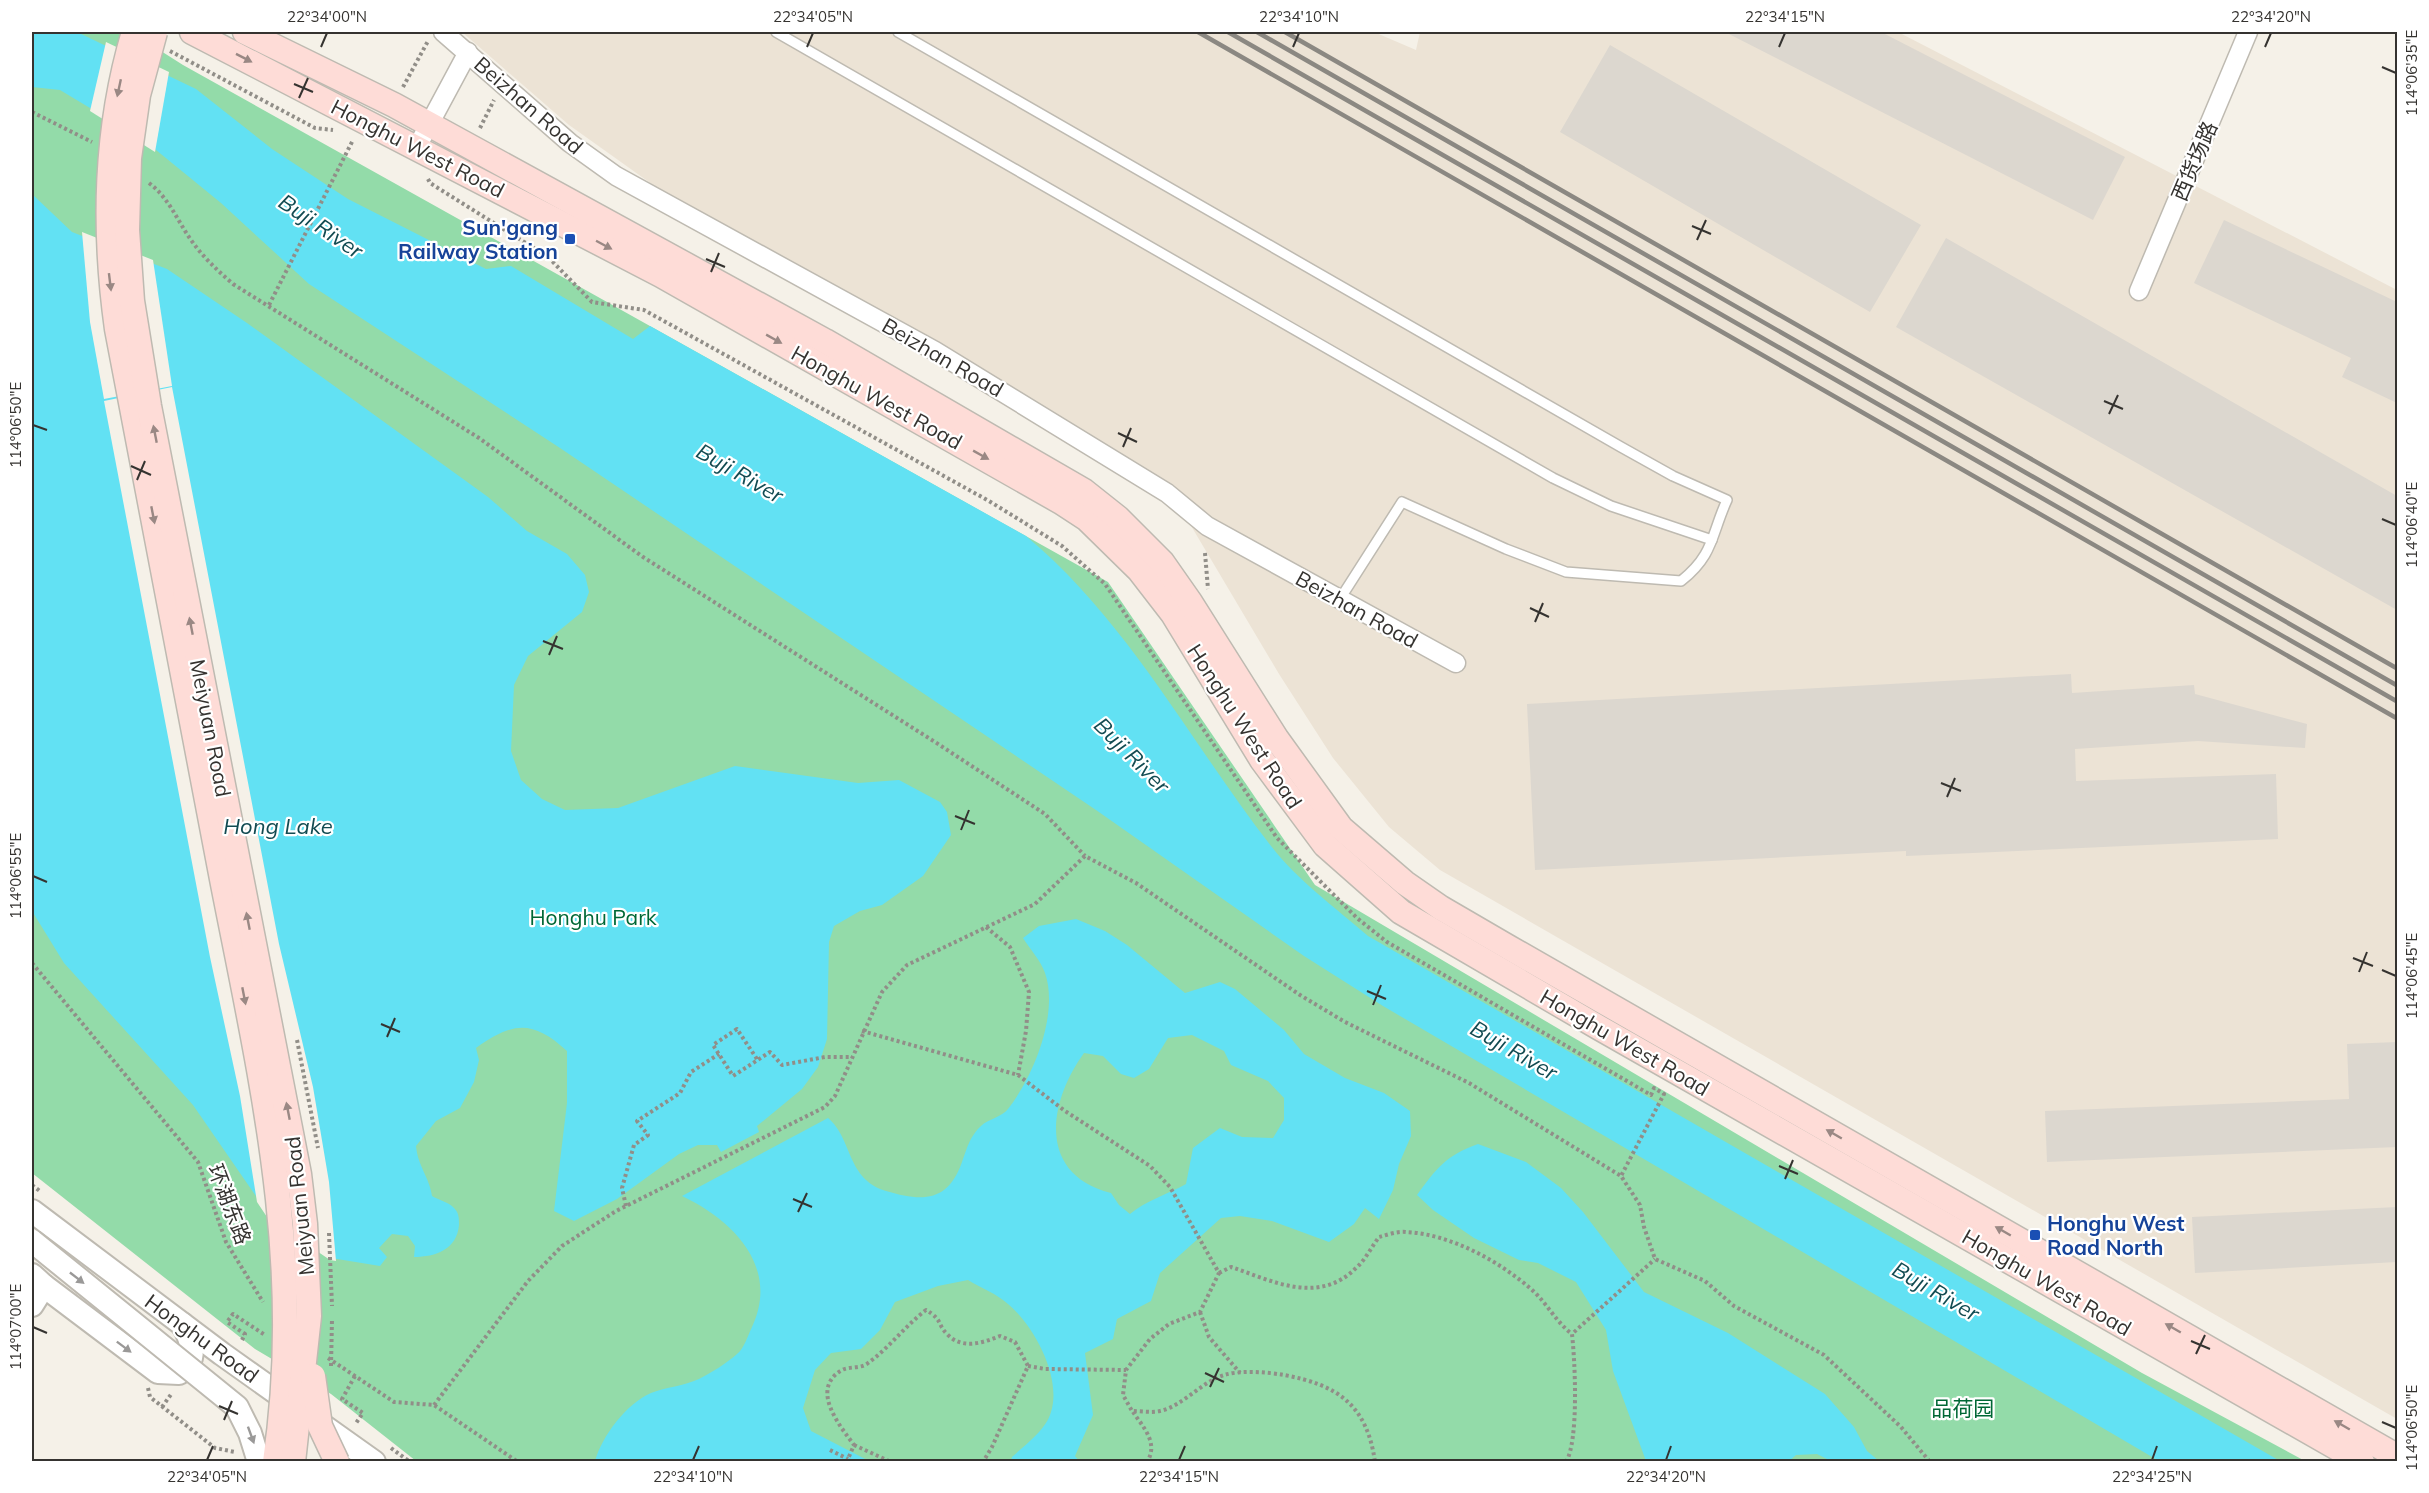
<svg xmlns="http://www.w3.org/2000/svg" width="2429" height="1493" font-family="Mulish,'Noto Sans SC',sans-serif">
	<rect width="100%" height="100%" fill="#f5f1e8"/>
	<!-- built -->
	<path fill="#ece3d5" d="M 462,32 L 1374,32 L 1416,50 L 1420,32 L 1898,32 L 2397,290 L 2397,1419 L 1440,870 L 1389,827 L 1333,758 L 1279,674 L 1168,487 L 663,192 L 569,125 Z"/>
	<!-- green -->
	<path fill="#93dba9" d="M 32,32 L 131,32 L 183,65 L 1108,582 L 1315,885 L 2142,1373 L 2305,1461 L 416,1461 L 331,1394 L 255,1349 L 32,1173 Z"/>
	<!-- water -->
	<g fill="#62e1f3" fill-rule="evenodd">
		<path d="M 32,32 L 77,32 L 196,89 L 272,149 L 348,199 L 486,269 L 511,266 L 633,339 L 650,326 L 1026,536 C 1129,622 1190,742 1271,846 C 1297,880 1336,908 1368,936 L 2280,1461 L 2159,1461 L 1383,1006 L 1304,956 L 1096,810 L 560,448 L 309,284 L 221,203 L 145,141 L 60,90 L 32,87 Z"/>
		<path d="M 32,194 L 72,232 L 167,269 L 247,323 L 488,497 L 527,531 L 567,554 L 585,575 L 589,592 L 582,612 L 528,656 L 514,685 L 511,751 L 521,780 L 542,799 L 565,810 L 618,808 L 735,766 L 858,783 L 899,780 L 940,802 L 947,812 L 951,835 L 923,876 L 882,905 L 860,911 L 834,926 L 829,942 L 827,1039 L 818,1067 L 802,1089 L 757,1126 L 759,1132 L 721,1152 L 717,1145 L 698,1145 L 679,1154 L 617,1199 L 574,1221 L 554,1211 L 567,1103 L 567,1051 C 532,1019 513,1022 476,1048 L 479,1060 L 474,1082 L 460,1108 L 436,1121 L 416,1146 C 418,1167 429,1176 432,1196 C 439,1200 448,1202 453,1207 C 459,1212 459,1218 459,1225 C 457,1249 436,1257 414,1257 L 415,1246 L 408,1236 L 392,1234 L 379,1248 L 387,1257 L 380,1266 L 331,1258 L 269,1215 L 193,1105 L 64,963 L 32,911 Z"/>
		<path d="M 1076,919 L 1105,931 L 1127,945 L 1185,993 L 1220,982 L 1235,989 L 1284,1030 L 1304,1054 L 1345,1078 L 1384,1093 L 1410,1111 L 1411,1136 L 1399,1164 L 1393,1190 L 1379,1219 L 1365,1208 L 1354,1224 L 1329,1242 L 1272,1221 L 1240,1216 L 1221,1218 L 1160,1273 L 1151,1301 L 1117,1319 L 1113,1339 L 1085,1353 L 1093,1415 L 1075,1456 L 1079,1461 L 1011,1461 L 1012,1457 C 1025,1445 1046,1430 1051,1412 C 1062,1377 1034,1326 1008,1304 C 997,1294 981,1288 968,1280 L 938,1286 L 895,1302 L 880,1330 L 861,1349 L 831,1353 L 815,1370 L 803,1408 L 811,1431 L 869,1461 L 595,1461 C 602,1436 626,1404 651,1393 C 666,1387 684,1386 699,1379 C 711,1373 727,1363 737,1354 C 744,1349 748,1335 752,1327 C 780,1267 733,1220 682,1196 L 828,1118 C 853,1139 846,1179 886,1191 C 923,1202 948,1202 962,1162 C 967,1148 970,1136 981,1126 C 988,1119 1002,1117 1008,1109 C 1034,1076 1059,1013 1045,973 C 1041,961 1030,949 1023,938 L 1039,926 ZM 1192,1035 L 1224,1051 L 1231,1065 L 1268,1081 L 1284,1098 L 1284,1120 L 1273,1138 L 1242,1137 L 1220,1128 L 1193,1148 L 1186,1184 C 1168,1194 1145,1201 1130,1214 L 1119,1205 L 1111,1193 C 1037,1174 1048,1103 1084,1053 L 1103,1056 L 1121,1074 L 1134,1078 L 1149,1069 L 1168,1038 Z"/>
		<path d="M 1478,1144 L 1526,1162 L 1561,1188 L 1583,1212 L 1644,1292 L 1728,1333 L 1825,1394 L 1854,1427 L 1867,1451 L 1879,1461 L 1831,1461 L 1817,1454 L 1796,1455 L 1788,1462 L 1646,1461 L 1613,1371 L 1606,1330 L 1576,1282 L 1538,1263 L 1519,1260 L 1474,1238 L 1433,1210 L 1417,1195 C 1437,1168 1445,1156 1478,1144 Z"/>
	</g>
	<!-- pier -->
	<g fill="#f5f1e8">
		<path d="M 106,42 L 169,72 L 155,152 L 90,111 Z"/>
		<path d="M 82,232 L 153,260 L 172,386 L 104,399 L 90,322 Z"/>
		<path d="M 172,387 L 279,944 L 313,1087 L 329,1182 L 336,1261 L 330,1260 L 267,1217 L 257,1202 L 240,1096 L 210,957 L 104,401 Z"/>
	</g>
	<!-- building -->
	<g fill="#dcd7cf">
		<path d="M 1725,32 L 1881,32 L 2125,157 L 2093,220 Z"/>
		<path d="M 1610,45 L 1921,225 L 1870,312 L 1560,132 Z"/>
		<path d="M 2224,220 L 2397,302 L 2397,403 L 2342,377 L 2351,358 L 2194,283 Z"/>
		<path d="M 1946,238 L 2397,496 L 2397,610 L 1896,327 Z"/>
		<path d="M 2071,674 L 2072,693 L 2194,685 L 2195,694 L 2307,724 L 2305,748 L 2198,741 L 2075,749 L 2076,781 L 2276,774 L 2278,839 L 1906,856 L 1906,851 L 1535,870 L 1527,704 Z"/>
		<path d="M 2397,1042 L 2397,1147 L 2047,1162 L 2045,1111 L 2349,1099 L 2347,1044 Z"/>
		<path d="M 2397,1207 L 2397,1262 L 2195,1273 L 2192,1217 Z"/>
	</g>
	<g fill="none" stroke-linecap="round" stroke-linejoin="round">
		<!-- service casing -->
		<g stroke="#bebab1" stroke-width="12">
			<g id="service">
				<path d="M 776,32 L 1553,478 L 1611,506 L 1712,540"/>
				<path d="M 898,32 L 1621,447 L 1673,476 L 1727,500 C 1711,535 1714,555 1681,581 L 1566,572 L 1506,549 L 1402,502 L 1340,599"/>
			</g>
		</g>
		<!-- minor casing -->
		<g stroke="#bebab1" stroke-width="21">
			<g id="minor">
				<path d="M 443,32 L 570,143 L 616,176 L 935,351 L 1167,493 L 1207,526 L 1456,663"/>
				<path d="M 417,147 L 468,52"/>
				<path d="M 2139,291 L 2248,32"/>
			</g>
		</g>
		<!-- tertiary casing -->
		<g stroke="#bebab1" stroke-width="26">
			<g id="tertiary">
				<path d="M 32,1211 L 222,1354 L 374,1462"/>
				<path d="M 32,1275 L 44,1286 L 32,1305"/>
				<path d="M 44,1286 L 158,1372 L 179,1373 C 198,1361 193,1341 182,1324"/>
			</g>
		</g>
		<!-- secondary casing -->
		<g stroke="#bebab1" stroke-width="27">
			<g id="secondary">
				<path d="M 192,32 L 661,275 L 1061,502 L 1087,519 L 1139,570 L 1173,614 L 1262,760 L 1325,845 L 1401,912 L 1598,1027 L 2362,1462"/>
				<path d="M 245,32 L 394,105 L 825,341 L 1084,491 L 1118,518 L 1162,562 L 1190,602 L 1276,738 L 1341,828 L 1405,883 L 1441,908 L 1508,947 L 2398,1457"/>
			</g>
		</g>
		<!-- path -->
		<g stroke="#918e88" stroke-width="4" stroke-dasharray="3 3" stroke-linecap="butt">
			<path d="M 170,51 L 315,128 L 333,130"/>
			<path d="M 403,87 L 428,41"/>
			<path d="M 32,112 L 92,142"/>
			<path d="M 480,128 L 494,100"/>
			<path d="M 428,179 L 430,183 L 548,257 L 592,302 L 644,310 L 989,501 L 1062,546 L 1105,584 L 1277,838 L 1357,918 L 1387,942 L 1651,1095 L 1654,1088 L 1664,1094 L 1621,1176"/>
			<path d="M 149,183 C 169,198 177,220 191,240 C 203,257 217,270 233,284 L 479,438 L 643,557 L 935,742 L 1045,814 L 1085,856"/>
			<path d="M 269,305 L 353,140"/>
			<path d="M 1205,553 L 1208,589"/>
			<path d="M 986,927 L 1010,947 L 1029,992 L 1026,1031 L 1018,1075"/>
			<path d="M 32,963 L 198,1162 L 226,1242 L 263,1302"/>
			<path d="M 862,1031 L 1018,1075 L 1065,1111 L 1150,1166 L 1170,1187 L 1219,1273 L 1200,1312 L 1169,1324 L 1150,1339 L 1126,1370 L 1123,1395 L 1132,1411 C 1141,1411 1151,1413 1160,1411 C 1183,1406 1201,1382 1224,1375 C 1241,1370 1267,1372 1284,1375 C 1338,1385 1367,1405 1375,1462"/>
			<path d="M 757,1059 L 737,1029 L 713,1045 L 733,1076 L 770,1052 L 782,1065 L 825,1057 L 852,1057"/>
			<path d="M 32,1185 L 41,1192"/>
			<path d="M 626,1206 L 622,1188 L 634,1145 L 648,1135 L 637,1121 L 680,1093 L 691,1072 L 719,1054"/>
			<path d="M 1219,1273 L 1231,1267 C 1273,1281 1319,1306 1357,1267 C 1366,1259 1372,1246 1379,1237 C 1387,1235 1397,1231 1406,1232 C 1450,1234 1499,1261 1531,1289 C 1547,1303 1556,1322 1572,1334"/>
			<path d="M 1200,1312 L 1209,1337 L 1240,1373"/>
			<path d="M 242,1340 L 245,1334 L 227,1322 L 233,1314 L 265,1335"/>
			<path d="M 328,1358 L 394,1402 L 434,1405 L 518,1462"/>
			<path d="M 1028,1366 L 1045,1369 L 1126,1370"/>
			<path d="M 355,1376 L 342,1399 L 363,1413 L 356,1423"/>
			<path d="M 148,1388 L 150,1397 L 215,1448 L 235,1452"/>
			<path d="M 434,1405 L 528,1281 L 562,1246 L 616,1211 L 825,1107 L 835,1096 L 882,992 L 907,965 L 1035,904 L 1085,856 L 1136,883 L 1300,995 L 1345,1022 L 1469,1083 L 1621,1176 L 1640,1205 L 1644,1227 L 1655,1259 L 1705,1281 L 1734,1306 L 1824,1355 L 1901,1427 L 1930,1462"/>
			<path d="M 162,1407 L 172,1393"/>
			<path d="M 1133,1412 C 1143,1427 1159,1443 1147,1462"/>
			<path d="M 854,1445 L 891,1462"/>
			<path d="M 391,1448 L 410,1462"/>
			<path d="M 830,1450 L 848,1459"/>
			<path d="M 850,1462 L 848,1459 L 854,1445 C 840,1426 809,1389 842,1370 C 850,1366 861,1369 868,1363 C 889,1348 905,1326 926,1310 C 943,1320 937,1324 947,1334 C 962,1350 982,1343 1000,1336 L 1015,1342 L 1028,1366 L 992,1447 L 983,1462"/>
			<path d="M 1566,1462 C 1579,1440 1575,1361 1572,1334 L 1655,1259"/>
		</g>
		<!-- service -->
		<use href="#service" stroke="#fff" stroke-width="9"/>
		<!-- minor -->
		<use href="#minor" stroke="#fff" stroke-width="18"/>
		<!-- tertiary -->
		<use href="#tertiary" stroke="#fff" stroke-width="22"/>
		<!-- secondary -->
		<use href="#secondary" stroke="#fedcd7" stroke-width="24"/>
		<!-- rail -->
		<g stroke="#8b8882" stroke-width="4.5">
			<path d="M 1198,32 L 2398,719"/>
			<path d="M 1228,32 L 2398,702"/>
			<path d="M 1257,32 L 2398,686"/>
			<path d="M 1285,32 L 2398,669"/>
		</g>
		<!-- tertiary-bridge casing -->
		<g stroke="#bebab1" stroke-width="26" stroke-linecap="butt">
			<path id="tertiary-bridge" d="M 32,1241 L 237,1407 L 250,1433 L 259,1462"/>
		</g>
		<!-- secondary-bridge casing -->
		<g stroke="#bebab1" stroke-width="27" stroke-linecap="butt">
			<g id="secondary-bridge">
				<path d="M 134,32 C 105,130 103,228 117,329 C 152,512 187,695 222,879 C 260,1074 306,1262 275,1462"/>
				<path d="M 155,32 L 138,95 L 129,158 L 127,230 L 132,301 L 149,406 L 299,1174 L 305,1224 L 309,1316 L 293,1462"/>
				<path d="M 313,1376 L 320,1426 L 337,1462"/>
			</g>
		</g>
		<!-- path-bridge -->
		<g stroke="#918e88" stroke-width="4" stroke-dasharray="3 3" stroke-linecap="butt">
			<path d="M 297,1040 L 318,1148"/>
			<path d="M 329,1233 L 332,1306"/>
			<path d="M 331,1366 L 332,1319"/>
		</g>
		<!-- tertiary-bridge -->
		<use href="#tertiary-bridge" stroke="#fff" stroke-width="22"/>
		<!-- secondary-bridge -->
		<use href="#secondary-bridge" stroke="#fedcd7" stroke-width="24"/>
	</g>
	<!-- one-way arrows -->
	<defs><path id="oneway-solid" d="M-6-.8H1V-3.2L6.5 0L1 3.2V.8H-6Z" transform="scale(1.5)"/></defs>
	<g fill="#9a8884">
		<use href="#oneway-solid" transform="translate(244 58) rotate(27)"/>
		<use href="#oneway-solid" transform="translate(119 88) rotate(102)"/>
		<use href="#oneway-solid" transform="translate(604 245) rotate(28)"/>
		<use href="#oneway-solid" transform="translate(110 282) rotate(83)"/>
		<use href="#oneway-solid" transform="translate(774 339) rotate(29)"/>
		<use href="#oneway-solid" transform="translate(155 434) rotate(-101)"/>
		<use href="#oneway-solid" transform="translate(981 455) rotate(29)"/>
		<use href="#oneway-solid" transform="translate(153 515) rotate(79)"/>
		<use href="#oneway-solid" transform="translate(191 626) rotate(-101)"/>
		<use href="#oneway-solid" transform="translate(248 921) rotate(-101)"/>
		<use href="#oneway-solid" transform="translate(244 996) rotate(79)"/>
		<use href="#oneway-solid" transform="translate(288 1111) rotate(-101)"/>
		<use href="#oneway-solid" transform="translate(1834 1134) rotate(-150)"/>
		<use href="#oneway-solid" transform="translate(2003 1231) rotate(-150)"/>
		<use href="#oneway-solid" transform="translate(2173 1328) rotate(-150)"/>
		<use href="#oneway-solid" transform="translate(2342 1425) rotate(-150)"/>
	</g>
	<g fill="#9a9998">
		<use href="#oneway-solid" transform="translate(77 1278) rotate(38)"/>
		<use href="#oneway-solid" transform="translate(124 1347) rotate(37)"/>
		<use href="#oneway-solid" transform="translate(251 1435) rotate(70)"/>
	</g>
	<!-- ticks -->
	<path fill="none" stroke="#353330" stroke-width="2" d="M 321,47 L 327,33M 807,47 L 813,33M 1293,47 L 1299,33M 1779,47 L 1785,33M 2265,47 L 2271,33M 2382,67 L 2396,73M 294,84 L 313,92M 299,98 L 308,78M 1692,226 L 1711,234M 1697,240 L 1706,220M 706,259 L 725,267M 711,272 L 719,253M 2104,401 L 2123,409M 2109,414 L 2118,395M 33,425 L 47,430M 1118,433 L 1137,442M 1123,447 L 1131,428M 131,466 L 151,475M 137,480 L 145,461M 2382,519 L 2396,525M 1530,608 L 1549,617M 1535,622 L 1543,603M 543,641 L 563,649M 549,655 L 557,636M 1941,783 L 1961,791M 1947,797 L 1955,778M 955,816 L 975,824M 961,830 L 969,810M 33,876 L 47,882M 2353,958 L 2373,966M 2382,970 L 2396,976M 2359,972 L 2367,952M 1367,991 L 1386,999M 1373,1005 L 1381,985M 381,1024 L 400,1032M 387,1037 L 395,1018M 1779,1166 L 1798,1174M 1785,1179 L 1793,1160M 793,1199 L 812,1207M 798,1212 L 807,1193M 33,1327 L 47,1333M 2191,1341 L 2210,1349M 2196,1354 L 2205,1335M 1205,1373 L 1224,1382M 1210,1387 L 1219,1368M 219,1406 L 238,1414M 224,1420 L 232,1401M 2382,1422 L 2396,1428M 207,1460 L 213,1446M 693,1460 L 699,1446M 1179,1460 L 1185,1446M 1666,1460 L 1671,1446M 2152,1460 L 2157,1446"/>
	<!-- markers -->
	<g fill="#1a4fb4" stroke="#fff" stroke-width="2">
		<rect x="564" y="233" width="12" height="12" rx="3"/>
		<rect x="2029" y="1229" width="12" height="12" rx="3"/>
	</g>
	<g text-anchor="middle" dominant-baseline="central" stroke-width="4.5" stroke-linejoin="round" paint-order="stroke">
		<!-- street labels -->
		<g font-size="21" fill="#353330" stroke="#fff">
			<text transform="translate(529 105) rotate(41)">Beizhan Road</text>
			<text transform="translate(418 148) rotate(27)">Honghu West Road</text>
			<text transform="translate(2194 161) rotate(-67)">西货场路</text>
			<text transform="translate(943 357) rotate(30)">Beizhan Road</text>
			<text transform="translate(877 397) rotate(29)">Honghu West Road</text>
			<text transform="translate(1357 609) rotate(29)">Beizhan Road</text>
			<text transform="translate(1245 726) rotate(57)">Honghu West Road</text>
			<text transform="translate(211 728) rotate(79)">Meiyuan Road</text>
			<text transform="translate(1625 1042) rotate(30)">Honghu West Road</text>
			<text transform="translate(230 1204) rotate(69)">环湖东路</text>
			<text transform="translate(299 1206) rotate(-96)">Meiyuan Road</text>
			<text transform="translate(2047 1282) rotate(30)">Honghu West Road</text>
			<text transform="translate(202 1338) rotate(36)">Honghu Road</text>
		</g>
		<!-- transit labels -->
		<g font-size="21" font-weight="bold" fill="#164399" stroke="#fff" text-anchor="end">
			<text x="558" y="227">Sun'gang<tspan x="558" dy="24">Railway Station</tspan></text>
			<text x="2047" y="1223" text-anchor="start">Honghu West<tspan x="2047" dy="24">Road North</tspan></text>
		</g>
		<!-- park labels -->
		<g font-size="21" fill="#006735" stroke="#fff">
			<text x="593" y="917">Honghu Park</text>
			<text x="1963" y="1408">品荷园</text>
		</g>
		<!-- water labels -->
		<g font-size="22" font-style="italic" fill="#124b52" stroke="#fff">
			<text transform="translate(321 226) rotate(34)">Buji River</text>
			<text transform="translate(740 473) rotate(30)">Buji River</text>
			<text transform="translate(1132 755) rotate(45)">Buji River</text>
			<text x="278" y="826">Hong Lake</text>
			<text transform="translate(1514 1050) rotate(30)">Buji River</text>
			<text transform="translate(1936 1291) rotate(30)">Buji River</text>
		</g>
	</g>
	<!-- border -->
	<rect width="2429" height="1493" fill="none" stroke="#ffffff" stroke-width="66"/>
	<rect x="33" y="33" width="2363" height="1427" fill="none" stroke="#353330" stroke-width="2"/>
	<g font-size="15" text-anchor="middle" fill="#353330">
		<text x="327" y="22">22°34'00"N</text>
		<text x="813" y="22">22°34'05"N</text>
		<text x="1299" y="22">22°34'10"N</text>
		<text x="1785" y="22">22°34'15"N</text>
		<text x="2271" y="22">22°34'20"N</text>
		<text transform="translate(2412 73) rotate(-90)" y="5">114°06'35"E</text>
		<text transform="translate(16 425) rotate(-90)" y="5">114°06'50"E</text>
		<text transform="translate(2412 525) rotate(-90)" y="5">114°06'40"E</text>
		<text transform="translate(16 876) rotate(-90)" y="5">114°06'55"E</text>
		<text transform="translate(2412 976) rotate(-90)" y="5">114°06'45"E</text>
		<text transform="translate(16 1327) rotate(-90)" y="5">114°07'00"E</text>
		<text transform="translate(2412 1428) rotate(-90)" y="5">114°06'50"E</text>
		<text x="207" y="1482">22°34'05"N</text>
		<text x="693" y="1482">22°34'10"N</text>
		<text x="1179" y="1482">22°34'15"N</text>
		<text x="1666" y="1482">22°34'20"N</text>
		<text x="2152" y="1482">22°34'25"N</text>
	</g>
</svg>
